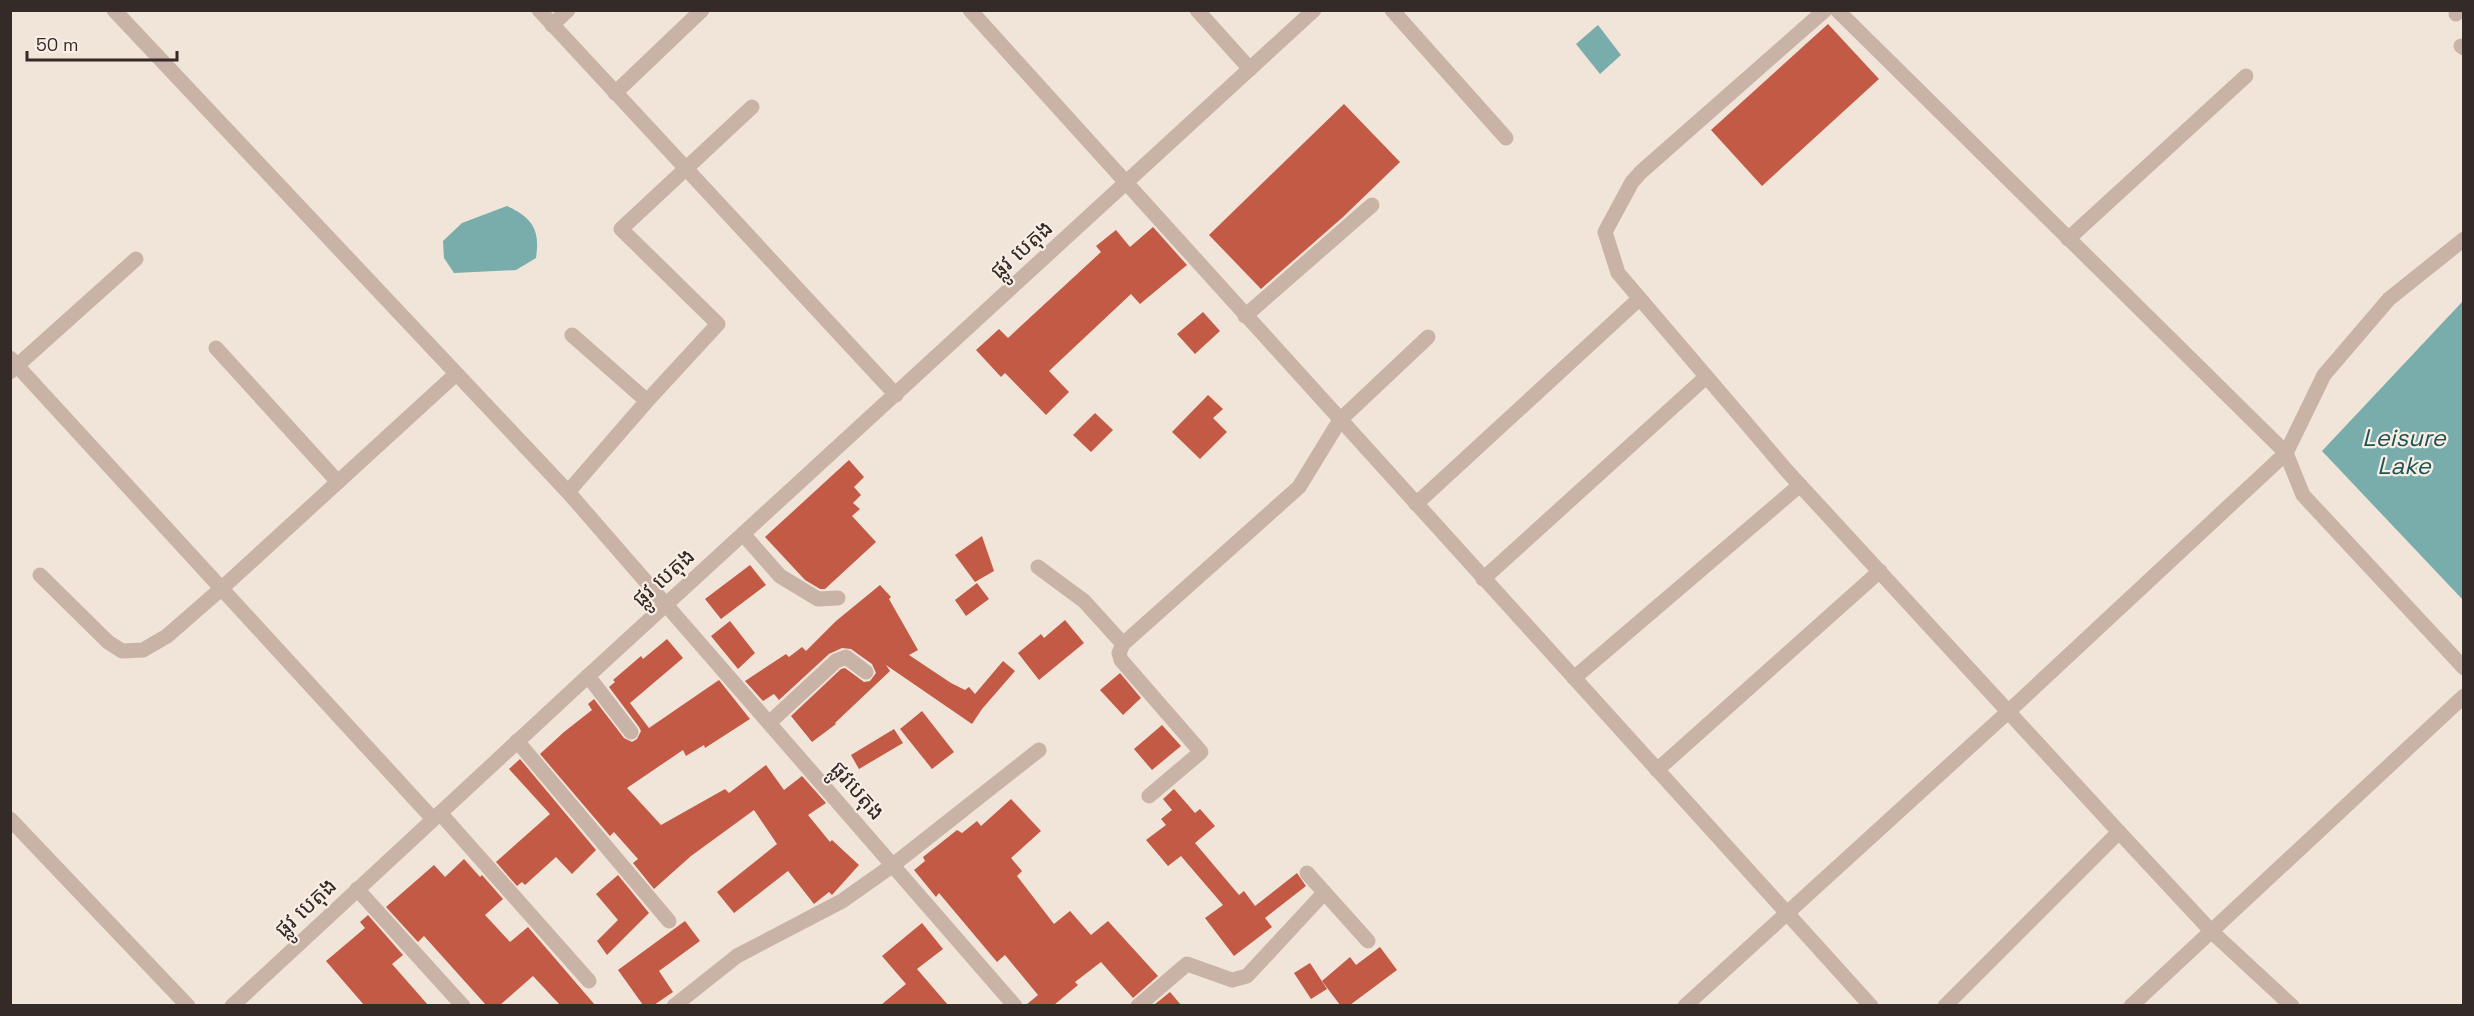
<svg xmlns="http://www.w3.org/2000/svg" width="2474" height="1016" font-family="'Space Grotesk','Noto Sans Khmer',sans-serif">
	<rect width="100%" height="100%" fill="#f1e4d9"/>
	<!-- water -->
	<g fill="#79adab">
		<path d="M 1598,25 L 1621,55 L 1600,74 L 1576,44 Z"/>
		<path d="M 507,206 C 533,218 540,230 536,258 L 516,270 L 454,273 L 444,258 L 443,241 L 462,223 Z"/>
		<path d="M 2463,301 L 2463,600 L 2322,451 Z"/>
	</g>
	<!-- building -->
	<g fill="#c35a45">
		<path d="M 1828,24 L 1879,79 L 1762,186 L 1711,130 Z"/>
		<path d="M 1344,104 L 1400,162 L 1343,217 L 1261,289 L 1209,235 Z"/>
		<path d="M 1153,227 L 1187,265 L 1140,304 L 1131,294 L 1049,371 L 1069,392 L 1046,415 L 1005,373 L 1001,377 L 976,350 L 999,329 L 1008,338 L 1101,252 L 1096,246 L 1116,230 L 1130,247 Z"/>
		<path d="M 1203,312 L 1220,331 L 1195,354 L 1177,334 Z"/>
		<path d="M 1208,395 L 1223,409 L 1213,418 L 1227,432 L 1200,459 L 1172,432 Z"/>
		<path d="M 1095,413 L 1113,430 L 1091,452 L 1073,435 Z"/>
		<path d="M 849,460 L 864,477 L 854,487 L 861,495 L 853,503 L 860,509 L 852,516 L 876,542 L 825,589 L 820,589 L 805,580 L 765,537 Z"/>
		<path d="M 982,536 L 994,571 L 975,582 L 955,555 Z"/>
		<path d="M 750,565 L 766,585 L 721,619 L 705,599 Z"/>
		<path d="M 977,583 L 989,599 L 966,616 L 955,600 Z"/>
		<path d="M 880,585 L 891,597 L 889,599 L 918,650 L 909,655 L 951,683 L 965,690 L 969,687 L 975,694 L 1003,661 L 1015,671 L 982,709 L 972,724 L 886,665 L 890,671 L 835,723 L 836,724 L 812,742 L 791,716 L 841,669 L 845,668 L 864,682 L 870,681 L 876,673 L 872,664 L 851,649 L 842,648 L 829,654 L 779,700 L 774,694 L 763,701 L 745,681 L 786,654 L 789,657 L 802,647 L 806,651 L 836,621 Z"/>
		<path d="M 1065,620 L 1084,643 L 1039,680 L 1018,653 L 1041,634 L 1044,638 Z"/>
		<path d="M 730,621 L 755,653 L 738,669 L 711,636 Z"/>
		<path d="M 667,639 L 683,658 L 630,703 L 649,728 L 719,680 L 750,719 L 705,748 L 704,745 L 686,756 L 683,750 L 627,788 L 661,825 L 725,789 L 729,793 L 766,765 L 784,790 L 802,776 L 826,803 L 808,815 L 830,842 L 832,840 L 859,865 L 832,895 L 829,892 L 814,904 L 788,871 L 734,913 L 717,892 L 777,844 L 754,810 L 691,856 L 654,889 L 633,863 L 638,859 L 614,832 L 610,836 L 540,754 L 564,732 L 592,710 L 588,704 L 594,699 L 624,738 L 632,742 L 637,739 L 641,731 L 639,727 L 609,687 L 615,682 L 613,680 L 641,656 L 643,659 Z"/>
		<path d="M 1120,673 L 1141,698 L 1123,715 L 1100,690 Z"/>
		<path d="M 922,711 L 954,752 L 932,769 L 900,729 Z"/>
		<path d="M 1162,725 L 1181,746 L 1152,770 L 1134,749 Z"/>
		<path d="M 894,729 L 903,743 L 859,769 L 851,755 Z"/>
		<path d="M 520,759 L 596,850 L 572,874 L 556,857 L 525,885 L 522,882 L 517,886 L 496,862 L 550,814 L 509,769 Z"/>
		<path d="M 1174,789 L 1195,813 L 1200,809 L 1215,826 L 1195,843 L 1239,895 L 1244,891 L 1255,906 L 1297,873 L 1306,886 L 1265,918 L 1272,927 L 1234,956 L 1205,918 L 1223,905 L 1181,856 L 1168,866 L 1146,840 L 1166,825 L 1161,819 L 1172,810 L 1163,799 Z"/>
		<path d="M 1011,799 L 1041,831 L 1011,858 L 1022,871 L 1017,876 L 1054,924 L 1070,911 L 1091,935 L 1108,921 L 1158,976 L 1133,998 L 1101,962 L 1075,982 L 1078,985 L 1054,1005 L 1026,1005 L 1038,995 L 1005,955 L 997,962 L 939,893 L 936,897 L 914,870 L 925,861 L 923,857 L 957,830 L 962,833 L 977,821 L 981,826 Z"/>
		<path d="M 464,859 L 480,877 L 482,875 L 503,899 L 485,915 L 510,942 L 528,927 L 595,1005 L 560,1005 L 533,976 L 500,1005 L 486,1005 L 424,936 L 418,942 L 386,907 L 434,865 L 445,877 Z"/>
		<path d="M 618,875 L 649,913 L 607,955 L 597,941 L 618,920 L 596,894 Z"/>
		<path d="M 368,915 L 403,955 L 392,964 L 428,1005 L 364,1005 L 326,961 L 365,928 L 360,922 Z"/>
		<path d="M 685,921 L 700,941 L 659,971 L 673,992 L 654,1005 L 643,1005 L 618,970 Z"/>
		<path d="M 922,923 L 943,949 L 917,969 L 948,1005 L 881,1005 L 906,984 L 882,956 Z"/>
		<path d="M 1380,947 L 1397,970 L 1350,1005 L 1340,1005 L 1322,981 L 1350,957 L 1356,965 Z"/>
		<path d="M 1310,963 L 1327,989 L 1311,999 L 1294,973 Z"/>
		<path d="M 1170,992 L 1181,1005 L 1154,1005 Z"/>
	</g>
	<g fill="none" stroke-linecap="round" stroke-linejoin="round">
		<!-- minor -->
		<g stroke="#c8b3a6" stroke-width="15">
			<path d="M 114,10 L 568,492 L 1015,1006"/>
			<path d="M 539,10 L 896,395"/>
			<path d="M 970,10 L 1871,1006"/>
			<path d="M 1197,10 L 1250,69"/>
			<path d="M 1392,10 L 1506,138"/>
			<path d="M 1825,10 L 1641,172 L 1632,182 L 1605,232 L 1618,273 L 1787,471 L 2119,832 L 2212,932 L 2292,1006"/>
			<path d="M 2456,14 L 2460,10"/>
			<path d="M 552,25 L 568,10"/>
			<path d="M 2461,46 L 2464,48"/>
			<path d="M 615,93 L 702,10"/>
			<path d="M 2068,239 L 2246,76"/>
			<path d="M 2464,239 L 2389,299 L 2324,375 L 2286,453 L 2303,495 L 2464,668"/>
			<path d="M 1245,316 L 1372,205"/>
			<path d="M 572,335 L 647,401"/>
			<path d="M 216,348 L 338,482"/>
			<path d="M 10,358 L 433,819"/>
			<path d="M 10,372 L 136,259"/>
			<path d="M 568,492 L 647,401 L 718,324 L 621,229 L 752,107"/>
			<path d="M 1416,504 L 1639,299"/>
			<path d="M 743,534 L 780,576 L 818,599 L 838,598"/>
			<path d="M 1038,567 L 1084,601 L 1123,644"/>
			<path d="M 40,575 L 108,642 L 122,651 L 143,650 L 167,636 L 222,588 L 456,374"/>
			<path d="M 1483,579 L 1706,377"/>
			<path d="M 588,676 L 631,732"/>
			<path d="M 1574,678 L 1800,485"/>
			<path d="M 769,723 L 836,661 L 846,657 L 866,672"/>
			<path d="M 517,741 L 669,921"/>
			<path d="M 1657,770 L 1880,571"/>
			<path d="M 1149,796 L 1201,752 L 1121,660 L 1119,653 L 1123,644 L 1299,487 L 1340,420 L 1428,337"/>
			<path d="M 440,813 L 589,981"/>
			<path d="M 10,819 L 188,1006"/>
			<path d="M 1307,873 L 1368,941"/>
			<path d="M 357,889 L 463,1006"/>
			<path d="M 232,1006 L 588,676 L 1314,10"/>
			<path d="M 674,1006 L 737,956 L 842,901 L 893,865 L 1039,750"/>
			<path d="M 1138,1006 L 1187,964 L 1232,980 L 1247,976 L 1324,893"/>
			<path d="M 1685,1006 L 2009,711 L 2286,453 L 1837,10"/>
			<path d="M 1945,1006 L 2119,832"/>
			<path d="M 2131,1006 L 2464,696"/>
		</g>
	</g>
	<g text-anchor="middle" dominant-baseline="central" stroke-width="4.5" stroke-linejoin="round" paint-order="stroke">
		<!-- street labels -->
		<g font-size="22" fill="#342a27" stroke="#f8eee5">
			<text transform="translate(1021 249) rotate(-42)">ផ្លូវ បេតុង</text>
			<text transform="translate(663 577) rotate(-42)">ផ្លូវ បេតុង</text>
			<text transform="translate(858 790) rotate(49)">ផ្លូវបេតុង</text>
			<text transform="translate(305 907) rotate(-43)">ផ្លូវ បេតុង</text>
		</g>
		<!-- water labels -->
		<g font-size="24" font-style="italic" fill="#1d5554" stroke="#f8eee5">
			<text x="2404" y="437">Leisure<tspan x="2404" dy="28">Lake</tspan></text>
		</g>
	</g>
	<!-- border -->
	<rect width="2474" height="1016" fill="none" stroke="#342a27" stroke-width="24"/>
	<!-- scale -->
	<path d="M27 51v9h150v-9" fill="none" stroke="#342a27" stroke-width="3"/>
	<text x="36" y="51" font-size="18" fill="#342a27" stroke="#f8eee5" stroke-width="4.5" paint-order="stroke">50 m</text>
</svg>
